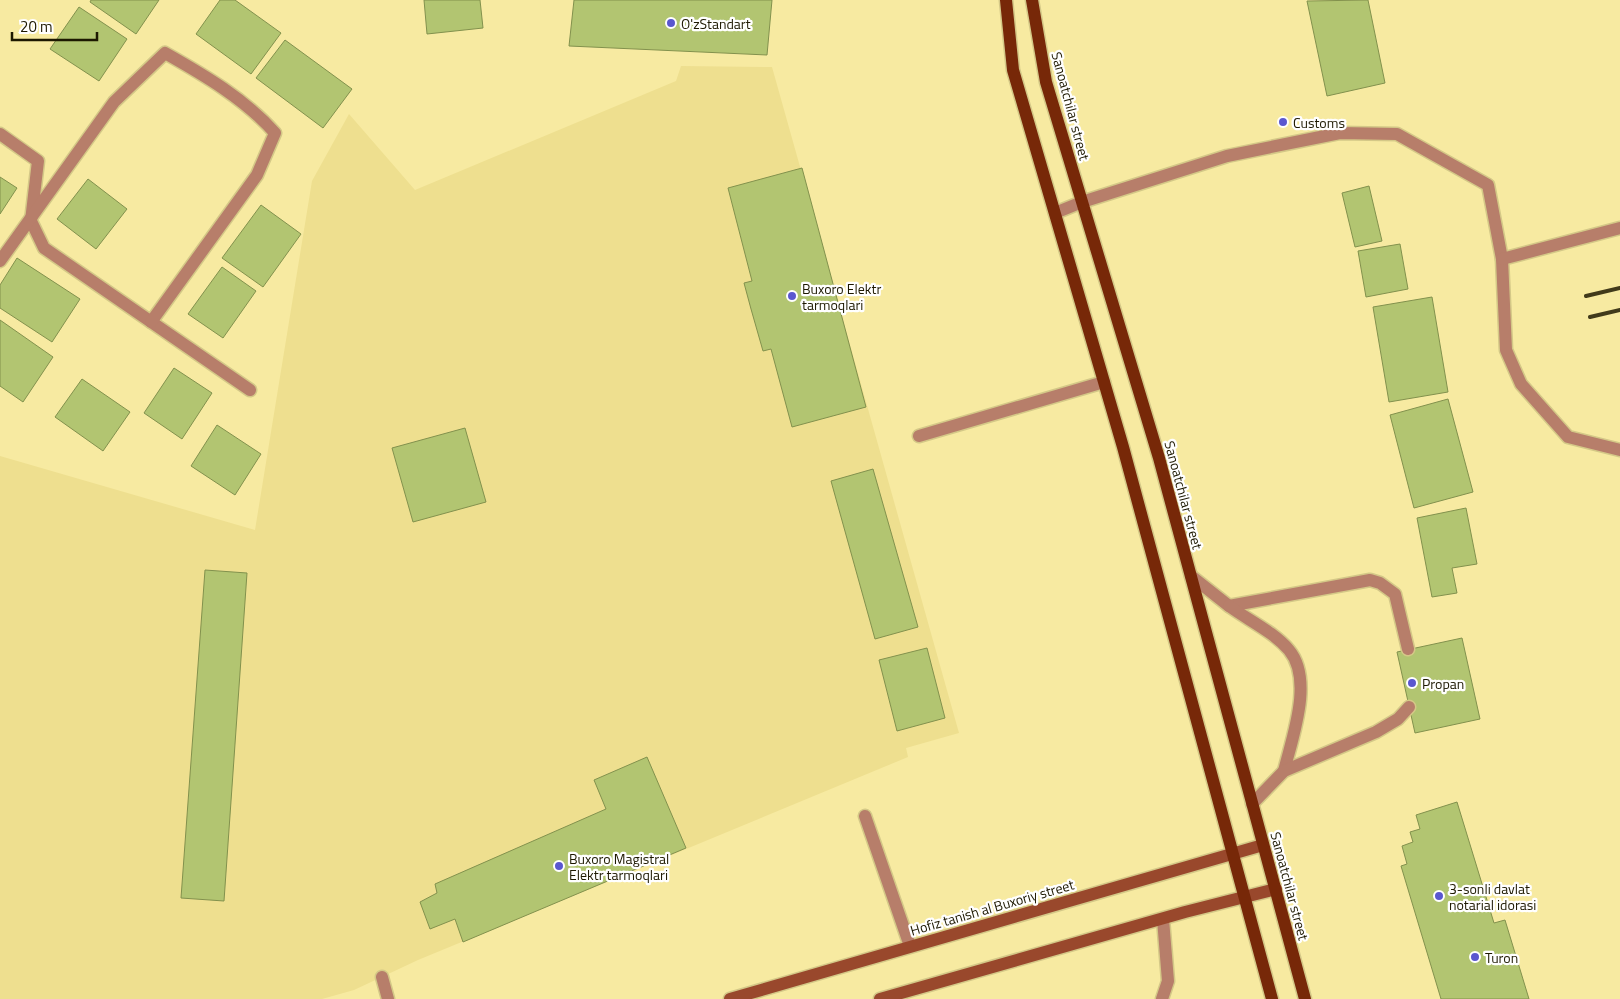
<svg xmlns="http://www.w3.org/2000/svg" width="1620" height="999" font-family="'Titillium Web',sans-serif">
	<rect width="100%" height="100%" fill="#f7eaa1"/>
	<!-- built -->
	<path fill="#eedf8f" d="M 681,66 L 772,67 L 959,733 L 906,748 L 908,757 L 418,960 L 354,990 L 322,999 L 0,999 L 0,456 L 255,530 L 312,181 L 349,114 L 415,190 L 676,81 Z"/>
	<!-- building -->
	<g fill="#b2c571" stroke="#82914d">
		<path d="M 91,0 L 159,0 L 136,34 L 90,2 Z"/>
		<path d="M 220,0 L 235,0 L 281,33 L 251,74 L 196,34 Z"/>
		<path d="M 424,0 L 480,0 L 483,28 L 427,34 Z"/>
		<path d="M 574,0 L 772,0 L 767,55 L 569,46 Z"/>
		<path d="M 1368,0 L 1385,83 L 1327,96 L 1307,1 Z"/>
		<path d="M 79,7 L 127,39 L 99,81 L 50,49 Z"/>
		<path d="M 285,40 L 352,89 L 323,128 L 256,78 Z"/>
		<path d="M 802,168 L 866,407 L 792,427 L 771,349 L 763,351 L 751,309 L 744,283 L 752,281 L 728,188 Z"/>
		<path d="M 0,177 L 17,188 L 0,214 Z"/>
		<path d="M 88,179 L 127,209 L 96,249 L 57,219 Z"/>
		<path d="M 1369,186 L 1382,241 L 1355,247 L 1342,193 Z"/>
		<path d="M 261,205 L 301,234 L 263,287 L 222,258 Z"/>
		<path d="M 1400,244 L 1408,289 L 1366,297 L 1358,251 Z"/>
		<path d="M 17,258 L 80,299 L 52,342 L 0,308 L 0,285 Z"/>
		<path d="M 222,267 L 256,291 L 223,338 L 188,314 Z"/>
		<path d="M 1432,297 L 1448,392 L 1389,402 L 1373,307 Z"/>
		<path d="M 0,320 L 53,357 L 23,402 L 0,386 Z"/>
		<path d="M 174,368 L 212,393 L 182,439 L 144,413 Z"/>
		<path d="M 82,379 L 130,412 L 103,451 L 55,417 Z"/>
		<path d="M 1448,399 L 1473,492 L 1414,508 L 1390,415 Z"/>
		<path d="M 217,425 L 261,454 L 235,495 L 191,466 Z"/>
		<path d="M 465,428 L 486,502 L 413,522 L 392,448 Z"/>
		<path d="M 873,469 L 918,627 L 875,639 L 831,481 Z"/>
		<path d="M 1466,508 L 1477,564 L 1452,568 L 1457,593 L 1432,597 L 1417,518 Z"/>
		<path d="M 205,570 L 247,573 L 224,901 L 181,898 Z"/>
		<path d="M 1462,638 L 1480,719 L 1415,733 L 1397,652 Z"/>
		<path d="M 927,648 L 945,718 L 897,731 L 879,660 Z"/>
		<path d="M 647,757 L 686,848 L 463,942 L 455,919 L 430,929 L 420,902 L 437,893 L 435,884 L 606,809 L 594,780 Z"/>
		<path d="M 1457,802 L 1494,923 L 1505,920 L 1529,999 L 1441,999 L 1401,866 L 1407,864 L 1402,846 L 1413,842 L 1410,832 L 1420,829 L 1416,815 Z"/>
	</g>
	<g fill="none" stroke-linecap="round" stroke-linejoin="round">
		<!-- service casing -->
		<g stroke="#d4c887" stroke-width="15">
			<g id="service">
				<path d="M 0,134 L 38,161 L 31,221 L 44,248 L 250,390"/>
				<path d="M 1055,213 L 1082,202 L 1227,156 L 1340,133 L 1397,134 L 1488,185 L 1502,259 L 1506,350 L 1521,384 L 1568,437 L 1620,450"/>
				<path d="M 1502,259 L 1620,228"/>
				<path d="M 0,261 L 114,102 L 165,53 C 204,75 245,99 275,133 L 257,175 L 151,322"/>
				<path d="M 919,436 L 1104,382"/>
				<path d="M 1191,576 L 1229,606 L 1370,580 L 1380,583 L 1395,594 L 1408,649"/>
				<path d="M 1229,606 C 1248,620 1274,632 1289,650 C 1314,680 1292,738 1284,771"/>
				<path d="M 1252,804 L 1284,771 L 1376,732 L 1398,719 L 1409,707"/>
				<path d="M 865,816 L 910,946"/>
				<path d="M 382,977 L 388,999"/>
				<path d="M 1162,999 L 1168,981 L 1163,919"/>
			</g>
		</g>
		<!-- secondary casing -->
		<g stroke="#d4c887" stroke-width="15">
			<g id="secondary">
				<path d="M 730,999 L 1263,845"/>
				<path d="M 880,999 L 1185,912 L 1276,889"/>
			</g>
		</g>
		<!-- primary casing -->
		<g stroke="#d4c887" stroke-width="15">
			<g id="primary">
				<path d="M 1006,0 L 1013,70 L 1123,447 L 1272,999"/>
				<path d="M 1032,0 L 1046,82 L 1159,458 L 1305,999"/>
			</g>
		</g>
		<!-- service -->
		<use href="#service" stroke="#b77e6a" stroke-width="12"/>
		<!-- secondary -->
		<use href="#secondary" stroke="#99482c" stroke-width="12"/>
		<!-- primary -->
		<use href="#primary" stroke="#772808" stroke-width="12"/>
		<!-- rail -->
		<g stroke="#413a1a" stroke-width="4">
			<path d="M 1586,296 L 1620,288"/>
			<path d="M 1590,317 L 1620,310"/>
		</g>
	</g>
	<!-- markers -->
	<g fill="#5a57cf" stroke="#fff" stroke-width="2">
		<circle cx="671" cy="23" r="5"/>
		<circle cx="1283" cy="122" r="5"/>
		<circle cx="792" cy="296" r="5"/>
		<circle cx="1412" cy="683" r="5"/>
		<circle cx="559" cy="866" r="5"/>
		<circle cx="1439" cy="896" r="5"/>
		<circle cx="1475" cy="957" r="5"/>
	</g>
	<g text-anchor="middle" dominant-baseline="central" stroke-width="4.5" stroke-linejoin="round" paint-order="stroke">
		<!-- poi labels -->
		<g font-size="14" fill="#1d1800" stroke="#fff" text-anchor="start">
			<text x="681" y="23">O'zStandart</text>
			<text x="1293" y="122">Customs</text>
			<text x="802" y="288">Buxoro Elektr<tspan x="802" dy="16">tarmoqlari</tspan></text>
			<text x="1422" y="683">Propan</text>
			<text x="569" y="858">Buxoro Magistral<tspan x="569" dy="16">Elektr tarmoqlari</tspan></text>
			<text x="1449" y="888">3-sonli davlat<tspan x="1449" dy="16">notarial idorasi</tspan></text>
			<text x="1485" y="957">Turon</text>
		</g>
		<!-- street labels -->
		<g font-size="14" fill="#1d1800" stroke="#fff">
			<text transform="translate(1071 106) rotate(75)">Sanoatchilar street</text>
			<text transform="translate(1184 495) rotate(75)">Sanoatchilar street</text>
			<text transform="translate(1290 886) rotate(75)">Sanoatchilar street</text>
			<text transform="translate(992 907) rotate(-16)">Hofiz tanish al Buxoriy street</text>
		</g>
	</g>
	<!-- scale -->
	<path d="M12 32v8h85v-8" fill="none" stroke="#1d1800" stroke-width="2.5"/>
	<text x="20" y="32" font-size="15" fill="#1d1800" stroke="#ffffff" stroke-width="4" paint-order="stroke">20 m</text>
</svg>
